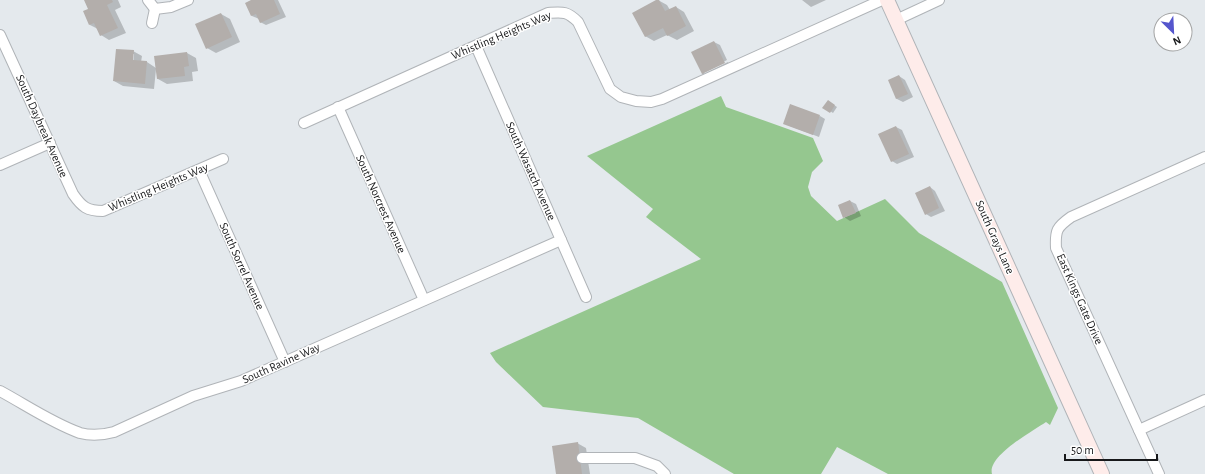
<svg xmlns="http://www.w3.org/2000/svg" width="1205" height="474" font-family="'Alegreya Sans',sans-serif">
	<rect width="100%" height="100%" fill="#e4e9ed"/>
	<!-- green -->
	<path fill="#95c78f" d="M 721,96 L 726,107 L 813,138 L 823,161 L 812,172 L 808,187 L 811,196 L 837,221 L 885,199 L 919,233 L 1002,282 L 1058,408 L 1050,425 L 1046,422 C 1033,431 987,456 992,474 L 888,474 L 837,447 L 821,474 L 734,474 L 638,418 L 543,407 L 496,362 L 490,353 L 701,259 L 646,217 L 653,209 L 587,156 Z"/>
	<!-- shadow -->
	<g fill="#0003" fill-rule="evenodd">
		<path d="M 85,0 L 118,0 L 121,7 L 115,10 L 126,33 L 109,40 L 101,35 L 98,29 L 90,25 L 89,10 Z"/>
		<path d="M 254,0 L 278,0 L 286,17 L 266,25 L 260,22 L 259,19 L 252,16 L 247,3 Z"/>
		<path d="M 658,0 L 667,5 L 670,10 L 676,7 L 684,12 L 694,31 L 677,40 L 667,35 L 654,41 L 645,36 Z"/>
		<path d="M 802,0 L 826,0 L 811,7 Z"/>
		<path d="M 221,14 L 230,19 L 240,42 L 216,53 L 207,48 Z"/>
		<path d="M 714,42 L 720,45 L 727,60 L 704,72 L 704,74 L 728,62 L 730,66 L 708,77 L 702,74 Z"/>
		<path d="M 133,51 L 142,56 L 141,62 L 147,62 L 156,68 L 155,57 L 187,53 L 196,58 L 198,71 L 192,72 L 193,81 L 167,84 L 158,79 L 156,69 L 154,89 L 123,86 L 114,81 ZM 132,54 L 134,54 L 133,65 Z"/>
		<path d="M 899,76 L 905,80 L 913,97 L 903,102 L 897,99 L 889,81 Z"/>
		<path d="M 828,101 L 837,107 L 833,113 L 824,107 Z"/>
		<path d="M 820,116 L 825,119 L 819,137 L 790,126 Z"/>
		<path d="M 896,127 L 902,130 L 914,157 L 897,164 L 892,161 Z"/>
		<path d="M 930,187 L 935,191 L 945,211 L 931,217 L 926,214 Z"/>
		<path d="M 850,201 L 856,204 L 861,216 L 850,221 L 844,217 Z"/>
		<path d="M 577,443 L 586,448 L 590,474 L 557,474 Z"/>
	</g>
	<!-- building -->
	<g fill="#b3aeab">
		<path d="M 84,0 L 112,0 L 113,2 L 107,5 L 118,28 L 100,36 L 94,23 L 89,25 L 83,11 L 88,9 Z"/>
		<path d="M 251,0 L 274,0 L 280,14 L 260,23 L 256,14 L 251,16 L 245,3 Z"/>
		<path d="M 656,0 L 659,0 L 665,11 L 676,6 L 686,26 L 667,36 L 663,28 L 645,37 L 632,13 Z"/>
		<path d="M 221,13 L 232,37 L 206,49 L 195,24 Z"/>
		<path d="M 714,41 L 725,63 L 702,74 L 691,52 Z"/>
		<path d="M 116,49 L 134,50 L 133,60 L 147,61 L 145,84 L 113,81 Z"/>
		<path d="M 187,52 L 189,66 L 184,67 L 185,76 L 157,79 L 154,56 Z"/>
		<path d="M 899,75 L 908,94 L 896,99 L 888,80 Z"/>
		<path d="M 828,100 L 835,105 L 830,113 L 822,108 Z"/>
		<path d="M 790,104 L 820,115 L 813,135 L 783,124 Z"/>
		<path d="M 896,126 L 909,154 L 891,162 L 878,134 Z"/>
		<path d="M 930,186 L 939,208 L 925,215 L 915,193 Z"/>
		<path d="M 850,200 L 856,213 L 843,218 L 838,205 Z"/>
		<path d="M 578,442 L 582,474 L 556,474 L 552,446 Z"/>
	</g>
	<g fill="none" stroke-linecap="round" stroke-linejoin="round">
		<!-- street casing -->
		<g stroke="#b0b4b8" stroke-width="12">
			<g id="street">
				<path d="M 148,0 L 155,9"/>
				<path d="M 155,9 L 171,7 L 188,0"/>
				<path d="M 896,20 L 939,0"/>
				<path d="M 152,23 L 155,9"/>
				<path d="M 0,35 L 73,194 C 82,207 87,211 103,211 L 223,159"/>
				<path d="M 476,46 L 586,297"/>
				<path d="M 338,107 L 424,300"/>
				<path d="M 304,123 L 548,13 C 563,12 567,11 578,22 L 610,89 L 621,97 L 636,101 L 651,102 L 662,99 L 882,0"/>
				<path d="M 0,165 L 50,143"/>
				<path d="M 199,170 L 285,362"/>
				<path d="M 0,391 C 26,405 52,423 80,433 C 91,436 103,435 114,432 L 193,396 L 241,381 L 561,240"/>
				<path d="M 1139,430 L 1205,400"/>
				<path d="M 582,458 L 635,458 L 657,466 L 665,474"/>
				<path d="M 1159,474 L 1056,248 C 1055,230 1057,227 1071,217 L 1205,157"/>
			</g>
		</g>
		<!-- secondary casing -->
		<g stroke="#b0b4b8" stroke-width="16">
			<path id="secondary" d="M 887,0 L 1102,474"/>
		</g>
		<!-- street -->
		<use href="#street" stroke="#fff" stroke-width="10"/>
		<!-- secondary -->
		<use href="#secondary" stroke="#feecea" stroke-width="14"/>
	</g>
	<g text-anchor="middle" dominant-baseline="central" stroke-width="3" stroke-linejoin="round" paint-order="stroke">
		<!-- street labels -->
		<g font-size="12" fill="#17181a" stroke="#fff">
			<text transform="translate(501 35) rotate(-23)">Whistling Heights Way</text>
			<text transform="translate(42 126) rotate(66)">South Daybreak Avenue</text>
			<text transform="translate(531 171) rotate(66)">South Wasatch Avenue</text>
			<text transform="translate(158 187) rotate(-23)">Whistling Heights Way</text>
			<text transform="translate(381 204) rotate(66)">South Norcrest Avenue</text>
			<text transform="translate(995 237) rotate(66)">South Grays Lane</text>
			<text transform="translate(242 266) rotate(66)">South Sorrel Avenue</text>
			<text transform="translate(1080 299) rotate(66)">East Kings Gate Drive</text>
			<text transform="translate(281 363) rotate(-24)">South Ravine Way</text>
		</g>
	</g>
	<!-- north arrow -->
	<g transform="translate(1173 32) rotate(156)"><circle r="19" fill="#ffffff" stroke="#a2a3a3"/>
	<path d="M0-3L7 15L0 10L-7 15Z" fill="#5556cd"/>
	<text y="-6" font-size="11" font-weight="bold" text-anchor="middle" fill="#17181a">N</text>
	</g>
	<!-- scale -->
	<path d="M1065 454v6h92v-6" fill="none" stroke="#17181a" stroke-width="2"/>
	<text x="1071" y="454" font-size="12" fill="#17181a" stroke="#ffffff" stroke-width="3" paint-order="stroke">50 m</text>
</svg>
